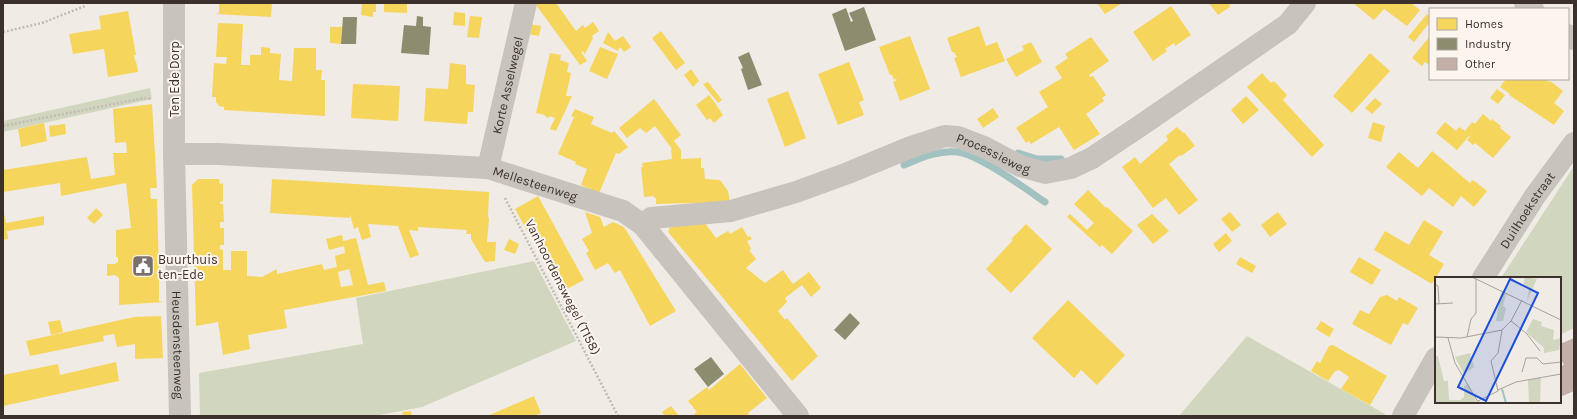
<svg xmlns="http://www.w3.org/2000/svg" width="1577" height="419" font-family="Karla,sans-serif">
	<rect width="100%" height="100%" fill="#f0ebe5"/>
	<!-- green -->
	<g fill="#d1d6bf">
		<path d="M 150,88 L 152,99 L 3,132 L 3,121 Z"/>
		<path d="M 1574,166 L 1574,328 L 1560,335 L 1560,278 L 1501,278 Z"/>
		<path d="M 534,261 L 576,341 L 422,407 L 374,416 L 200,416 L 199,373 L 363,344 L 356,298 Z"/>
		<path d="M 1247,336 L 1385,414 L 1384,416 L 1179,416 Z"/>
	</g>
	<!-- homes -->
	<g fill="#f6d55c" fill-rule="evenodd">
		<path d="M 219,3 L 272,3 L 271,17 L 216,14 L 219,13 Z"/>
		<path d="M 362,3 L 376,3 L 376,12 L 373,12 L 373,17 L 361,15 Z"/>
		<path d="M 384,3 L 407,3 L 407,13 L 384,12 Z"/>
		<path d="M 538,3 L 556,3 L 576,31 L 583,25 L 585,28 L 593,22 L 599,31 L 592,36 L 593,38 L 585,54 L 583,51 L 581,52 L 587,61 L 580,65 L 536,5 Z"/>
		<path d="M 1097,3 L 1122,3 L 1105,14 Z"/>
		<path d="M 1209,3 L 1233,3 L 1229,5 L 1230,7 L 1218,15 Z"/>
		<path d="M 1353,3 L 1411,3 L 1420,10 L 1407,26 L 1384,9 L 1374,20 Z"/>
		<path d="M 1171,6 L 1191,35 L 1175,46 L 1174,43 L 1165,49 L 1167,51 L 1153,61 L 1133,32 Z"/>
		<path d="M 128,11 L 136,55 L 134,55 L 135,61 L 136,61 L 138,72 L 108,77 L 104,49 L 73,54 L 69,34 L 101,29 L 99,16 Z"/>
		<path d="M 454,12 L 465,13 L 465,26 L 453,25 Z"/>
		<path d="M 1427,14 L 1430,17 L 1430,22 L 1414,42 L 1408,37 Z"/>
		<path d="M 470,16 L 482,17 L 479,38 L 467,37 Z"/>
		<path d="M 218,23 L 243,24 L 241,65 L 250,65 L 250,55 L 261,55 L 261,47 L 270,48 L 270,53 L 281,54 L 279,80 L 292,81 L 294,48 L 316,48 L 316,70 L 322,70 L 321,80 L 325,80 L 325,116 L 224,110 L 224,107 L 219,106 L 216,102 L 216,97 L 212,97 L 214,63 L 226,64 L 227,57 L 216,57 Z"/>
		<path d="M 530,24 L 541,26 L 539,36 L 528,34 Z"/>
		<path d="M 979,26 L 986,46 L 997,42 L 1005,61 L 961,77 L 954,58 L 957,57 L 954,52 L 952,52 L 947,38 Z"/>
		<path d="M 330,27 L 342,27 L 341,44 L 330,43 Z"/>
		<path d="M 661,31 L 685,63 L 676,70 L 652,38 Z"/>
		<path d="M 608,32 L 615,41 L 623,36 L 631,47 L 624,52 L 620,47 L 618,51 L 603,43 Z"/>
		<path d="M 910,36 L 930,89 L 900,101 L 893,82 L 897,80 L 896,79 L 894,80 L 892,75 L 890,75 L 879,47 Z"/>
		<path d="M 1430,36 L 1430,66 L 1425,62 L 1422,66 L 1412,58 Z"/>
		<path d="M 1091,37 L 1109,61 L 1089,75 L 1090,77 L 1093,76 L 1106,95 L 1102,98 L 1104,101 L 1086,114 L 1100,134 L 1074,150 L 1059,127 L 1031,144 L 1029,141 L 1026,143 L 1016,128 L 1048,107 L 1039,92 L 1062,78 L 1055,67 L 1068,58 L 1065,54 Z"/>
		<path d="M 1031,42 L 1042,62 L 1016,77 L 1006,59 L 1024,50 L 1022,46 Z"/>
		<path d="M 600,47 L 618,54 L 607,79 L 589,71 Z"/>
		<path d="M 550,53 L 561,55 L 560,60 L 569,63 L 567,72 L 571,73 L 566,96 L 572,96 L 556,131 L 550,129 L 555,118 L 550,116 L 549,118 L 545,116 L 545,115 L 536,113 Z"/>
		<path d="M 1370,53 L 1390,71 L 1352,113 L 1333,96 Z"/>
		<path d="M 849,62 L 864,100 L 859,102 L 864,115 L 838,125 L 818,74 Z"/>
		<path d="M 450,63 L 466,65 L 466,84 L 475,85 L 473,112 L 468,112 L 467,124 L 424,121 L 426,88 L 448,89 Z"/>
		<path d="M 691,69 L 699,81 L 693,87 L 684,75 Z"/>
		<path d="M 1262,73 L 1271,83 L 1274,81 L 1287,95 L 1283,100 L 1324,145 L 1312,157 L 1247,87 Z"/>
		<path d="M 1506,79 L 1545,79 L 1549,82 L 1550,81 L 1563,91 L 1554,103 L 1564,111 L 1554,125 L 1509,95 L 1510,94 L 1500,87 Z"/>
		<path d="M 708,82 L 722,100 L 718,103 L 703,84 Z"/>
		<path d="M 353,84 L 400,86 L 398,121 L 351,118 Z"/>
		<path d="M 1497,89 L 1505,95 L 1498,104 L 1490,98 Z"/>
		<path d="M 788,91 L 806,138 L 785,147 L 767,99 Z"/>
		<path d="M 709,95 L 715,103 L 723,115 L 714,123 L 710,118 L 707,120 L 696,105 Z"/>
		<path d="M 1246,96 L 1259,110 L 1243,124 L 1231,110 Z"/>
		<path d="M 1375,98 L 1382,104 L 1372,114 L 1365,108 Z"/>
		<path d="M 654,99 L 681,135 L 674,141 L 681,150 L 681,159 L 701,158 L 701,168 L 704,168 L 705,179 L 720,180 L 728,191 L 730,202 L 656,204 L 656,198 L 654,198 L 654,196 L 644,197 L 641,167 L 643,167 L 642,163 L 672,159 L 671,149 L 672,149 L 655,126 L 646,133 L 640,128 L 627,138 L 619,128 Z"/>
		<path d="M 152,104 L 157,188 L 150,188 L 151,199 L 157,199 L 159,274 L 163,274 L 159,275 L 159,301 L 163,302 L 119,305 L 119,278 L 115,275 L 107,276 L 107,264 L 115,264 L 118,262 L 118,257 L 116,257 L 116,230 L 131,228 L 126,183 L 61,196 L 60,183 L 3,192 L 3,170 L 87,157 L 91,179 L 115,175 L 113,153 L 127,153 L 126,142 L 115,143 L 113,109 Z"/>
		<path d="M 993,108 L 999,117 L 983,128 L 977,119 Z"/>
		<path d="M 575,109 L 594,117 L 591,124 L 612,133 L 614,131 L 628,147 L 619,154 L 616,153 L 599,193 L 581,185 L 587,169 L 575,164 L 576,162 L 558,154 L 574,117 L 571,116 Z"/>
		<path d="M 1483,114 L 1491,121 L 1492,119 L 1501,126 L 1500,128 L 1511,137 L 1493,158 L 1475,143 L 1473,145 L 1467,140 L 1470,137 L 1469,136 L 1457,150 L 1436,133 L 1445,122 L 1456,131 L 1459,127 L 1465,131 L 1472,122 L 1475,124 Z"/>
		<path d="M 1373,122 L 1385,126 L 1381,142 L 1368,138 Z"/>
		<path d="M 44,123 L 47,141 L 21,147 L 18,129 Z"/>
		<path d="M 65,124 L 66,134 L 50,137 L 49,126 Z"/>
		<path d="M 1177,127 L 1183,133 L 1184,132 L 1195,146 L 1181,156 L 1180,155 L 1169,164 L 1198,200 L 1179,215 L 1166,198 L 1153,208 L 1122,167 L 1135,157 L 1140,164 L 1168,140 L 1166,136 Z"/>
		<path d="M 1432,151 L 1470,183 L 1473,180 L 1487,191 L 1474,207 L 1461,196 L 1453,207 L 1429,188 L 1422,196 L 1386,167 L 1399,152 L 1418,168 Z"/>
		<path d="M 198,179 L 219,179 L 220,184 L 223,183 L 223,201 L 220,202 L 220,204 L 223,204 L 224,222 L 220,222 L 220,228 L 224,228 L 224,245 L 220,245 L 220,249 L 223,250 L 223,270 L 231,270 L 231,251 L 247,251 L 247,276 L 262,277 L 277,269 L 277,274 L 322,264 L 324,270 L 337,267 L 335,256 L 345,253 L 344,246 L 329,250 L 326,239 L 342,235 L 343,241 L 356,238 L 368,285 L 384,282 L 386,291 L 284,310 L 287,328 L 248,335 L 250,349 L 223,355 L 218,322 L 196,326 L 192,185 ZM 349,269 L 353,285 L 341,287 L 338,272 Z"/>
		<path d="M 272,179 L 489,192 L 488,216 L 489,219 L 487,242 L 496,242 L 495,261 L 485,262 L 471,239 L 471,234 L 466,234 L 467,230 L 418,227 L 418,231 L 409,230 L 419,255 L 410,258 L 398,226 L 368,224 L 371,237 L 362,240 L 358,227 L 354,229 L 350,214 L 350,218 L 270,213 Z"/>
		<path d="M 1088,190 L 1106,208 L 1107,207 L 1133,231 L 1112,254 L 1102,245 L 1100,247 L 1067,217 L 1070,214 L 1087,230 L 1094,223 L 1074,204 Z"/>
		<path d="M 538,196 L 584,280 L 561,292 L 515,209 Z"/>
		<path d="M 3,208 L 6,223 L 44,216 L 44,225 L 7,231 L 8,239 L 3,240 Z"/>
		<path d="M 96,208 L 103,215 L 94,224 L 87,218 Z"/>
		<path d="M 585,212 L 600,217 L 604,227 L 613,222 L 624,227 L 676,311 L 650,326 L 620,270 L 615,273 L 608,263 L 595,270 L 586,253 L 589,251 L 582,239 L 592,233 Z"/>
		<path d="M 1230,212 L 1241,225 L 1232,232 L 1221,219 Z"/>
		<path d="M 1278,212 L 1287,224 L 1270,237 L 1261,225 Z"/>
		<path d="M 1152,214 L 1169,231 L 1153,244 L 1137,225 Z"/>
		<path d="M 1424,220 L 1443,232 L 1429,255 L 1444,264 L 1432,284 L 1374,250 L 1385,231 L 1409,245 Z"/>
		<path d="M 704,222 L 716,238 L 728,231 L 730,234 L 742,227 L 748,237 L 750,236 L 752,239 L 747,241 L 751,249 L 749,250 L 756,259 L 746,268 L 765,283 L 783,270 L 793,284 L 809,272 L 821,288 L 811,297 L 802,285 L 785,298 L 787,302 L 778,311 L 785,320 L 787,318 L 818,356 L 792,381 L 668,232 L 670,226 Z"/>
		<path d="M 1026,224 L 1052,249 L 1011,293 L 986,269 L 1013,240 L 1011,239 Z"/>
		<path d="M 1226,233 L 1232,241 L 1219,252 L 1213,244 Z"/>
		<path d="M 509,239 L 519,244 L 515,254 L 504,250 Z"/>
		<path d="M 1240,257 L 1256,266 L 1252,273 L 1236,264 Z"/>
		<path d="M 1359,257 L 1381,270 L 1372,285 L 1350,272 Z"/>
		<path d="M 1387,295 L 1397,301 L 1399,297 L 1418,308 L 1408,325 L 1403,323 L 1391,345 L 1352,324 L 1360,310 L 1369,314 L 1380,297 Z"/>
		<path d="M 1068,300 L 1125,355 L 1097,385 L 1081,370 L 1074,378 L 1032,338 Z"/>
		<path d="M 161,316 L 163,358 L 135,359 L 135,344 L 117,347 L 114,334 L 103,336 L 104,341 L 30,356 L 26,341 L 134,317 Z"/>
		<path d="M 60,320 L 63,332 L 51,335 L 48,322 Z"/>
		<path d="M 1321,321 L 1334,329 L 1329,337 L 1316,329 Z"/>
		<path d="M 1333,345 L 1387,376 L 1370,405 L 1341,389 L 1349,377 L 1339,370 L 1335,371 L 1328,381 L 1311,371 L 1317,361 L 1320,363 L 1329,346 Z"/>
		<path d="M 116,362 L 119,381 L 3,406 L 3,375 L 58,364 L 60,375 Z"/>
		<path d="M 740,364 L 767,398 L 748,413 L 749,414 L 747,416 L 692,416 L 697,412 L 688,401 L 707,387 L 709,390 Z"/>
		<path d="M 534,396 L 541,413 L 534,416 L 487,416 Z"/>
		<path d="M 671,406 L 679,416 L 665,416 L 662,412 Z"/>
		<path d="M 411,411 L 412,416 L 403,416 L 402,412 Z"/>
	</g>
	<!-- industry -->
	<g fill="#8c8c6e">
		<path d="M 864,7 L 876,40 L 845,51 L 832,14 L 846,8 L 851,22 L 853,21 L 849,13 Z"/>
		<path d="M 417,16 L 423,17 L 423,26 L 431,27 L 429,55 L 401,53 L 404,25 L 416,26 Z"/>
		<path d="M 343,17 L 357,17 L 356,44 L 341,44 Z"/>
		<path d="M 749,52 L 762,85 L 748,90 L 741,69 L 743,68 L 738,57 Z"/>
		<path d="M 850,313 L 860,323 L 845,340 L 834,330 Z"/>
		<path d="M 711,357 L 724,374 L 708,387 L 694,369 Z"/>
	</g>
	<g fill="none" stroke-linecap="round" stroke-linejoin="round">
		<!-- stream -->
		<g stroke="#a1c2c1" stroke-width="7">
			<path d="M 1018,153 L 1037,159 L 1061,159"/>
			<path d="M 904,165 C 921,158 938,150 957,152 C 978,154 1026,189 1045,202"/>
		</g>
	</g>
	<!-- building -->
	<path fill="#c3afa7" d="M 1574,338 L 1574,391 L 1560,397 L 1560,366 L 1564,365 L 1560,357 L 1560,344 Z"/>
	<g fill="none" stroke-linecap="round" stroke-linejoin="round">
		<!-- path -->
		<g stroke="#c2bbb6" stroke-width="2.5" stroke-dasharray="2 2" stroke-linecap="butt">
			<path d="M 3,32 L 42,23 L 85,6"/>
			<path d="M 3,126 L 144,98 L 152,99"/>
			<path d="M 505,198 L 618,416"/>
		</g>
		<!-- street -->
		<g stroke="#c9c3be" stroke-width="22">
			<path id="s1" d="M 174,3 L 174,154 L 180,416"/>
			<path d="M 1525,3 L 1533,9"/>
			<path d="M 1568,35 L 1574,39"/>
			<path id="s2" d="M 174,154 L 218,154 L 488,168 L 623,211 L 643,225 L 798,416"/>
			<path id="s3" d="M 488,168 L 526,3"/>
			<path id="s4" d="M 643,225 L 651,218 L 731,211 L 796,192 L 848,173 L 911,147 L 945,136 L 958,137 L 984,147 L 1020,166 L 1045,173 L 1071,168 L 1092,158 L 1140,126 L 1288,24 L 1305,3"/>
			<path id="s5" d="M 1483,278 L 1535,196 L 1574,143"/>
			<path d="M 1403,416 L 1436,358"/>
		</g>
	</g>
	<!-- icons -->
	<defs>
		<g id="civic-square" transform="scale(1.15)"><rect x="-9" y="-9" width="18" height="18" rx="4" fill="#7a716c" stroke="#fbf5ee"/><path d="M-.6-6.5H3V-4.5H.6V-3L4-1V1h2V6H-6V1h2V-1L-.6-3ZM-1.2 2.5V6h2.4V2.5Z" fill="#fff"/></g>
	</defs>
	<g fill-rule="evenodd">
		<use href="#civic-square" x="143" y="266"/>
	</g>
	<g text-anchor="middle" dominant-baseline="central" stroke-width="4" stroke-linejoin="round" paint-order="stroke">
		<!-- street labels -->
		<g font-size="13" fill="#3b302b" stroke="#fbf5ee">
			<text transform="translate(174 79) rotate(-90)">Ten Ede Dorp</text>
			<text stroke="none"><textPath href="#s3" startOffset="85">Korte Asselwegel</textPath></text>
			<text stroke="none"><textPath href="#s4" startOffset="370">Processieweg</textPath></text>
			<text stroke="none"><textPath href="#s2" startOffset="364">Mellesteenweg</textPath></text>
			<text stroke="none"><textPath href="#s5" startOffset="81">Duilhoekstraat</textPath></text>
			<text transform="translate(563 287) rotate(63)">Vanhoordenswegel (T158)</text>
			<text stroke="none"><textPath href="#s1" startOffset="342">Heusdensteenweg</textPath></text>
		</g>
		<!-- poi labels -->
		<g font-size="13" fill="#3b302b" stroke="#fbf5ee" text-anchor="start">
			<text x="158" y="259">Buurthuis<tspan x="158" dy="15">ten-Ede</tspan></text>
		</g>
	</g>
	<!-- overview -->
	<g transform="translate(1435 277)">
		<rect width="126" height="126" fill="#f0ebe5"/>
		<path d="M 90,0 L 102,2 L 92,24 L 94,12 L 88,9 ZM 66,15 L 71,17 L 68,29 L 71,31 L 68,44 L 61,44 ZM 98,42 L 107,45 L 106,49 L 119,53 L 118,63 L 126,61 L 124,73 L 109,76 L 109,71 L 91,55 ZM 35,76 L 39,90 L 29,97 L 20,80 ZM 0,79 L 3,79 L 9,104 L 13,104 L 14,123 L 25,123 L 29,120 L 29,109 L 33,107 L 42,126 L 0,126 ZM 106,100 L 105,126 L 94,126 L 93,103 Z" fill="#d1d6bf"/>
		<path fill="none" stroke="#a1c2c1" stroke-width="2" d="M 67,112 L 71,126"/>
		<path fill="none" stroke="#a8a09b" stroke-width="1" d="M 37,0 L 126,43M 0,7 L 3,9 L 4,26M 0,27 L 18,26M 76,44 L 92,57 L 105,74M 0,60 L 26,61 L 67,53 L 76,44 L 87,23M 32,60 L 36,42 L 41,36 L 41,2M 13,61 L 20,86 L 43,125M 87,95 L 91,81 L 102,81 L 108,87 L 126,85M 63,113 L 81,105 L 126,97M 43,124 L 63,114 L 56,84 L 63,76 L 67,53"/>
		<path fill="#1d4ed8" fill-opacity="0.15" stroke="#1d4ed8" stroke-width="2" d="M 75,2 L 103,16 L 51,124 L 23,110 Z"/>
		<rect width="126" height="126" fill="none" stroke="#3b302b" stroke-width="2"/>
	</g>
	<!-- border -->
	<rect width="1577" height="419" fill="none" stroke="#3b302b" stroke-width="8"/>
	<!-- legend -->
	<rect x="1429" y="8" width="140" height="72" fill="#fbf5ee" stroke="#aea6a0"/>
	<rect x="1437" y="18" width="20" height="12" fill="#f6d55c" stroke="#aea6a0"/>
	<text x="1465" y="28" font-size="12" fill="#3b302b">Homes</text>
	<rect x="1437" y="38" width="20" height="12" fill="#8c8c6e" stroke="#aea6a0"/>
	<text x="1465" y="48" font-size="12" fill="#3b302b">Industry</text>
	<rect x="1437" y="58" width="20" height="12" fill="#c3afa7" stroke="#aea6a0"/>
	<text x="1465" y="68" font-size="12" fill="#3b302b">Other</text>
</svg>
